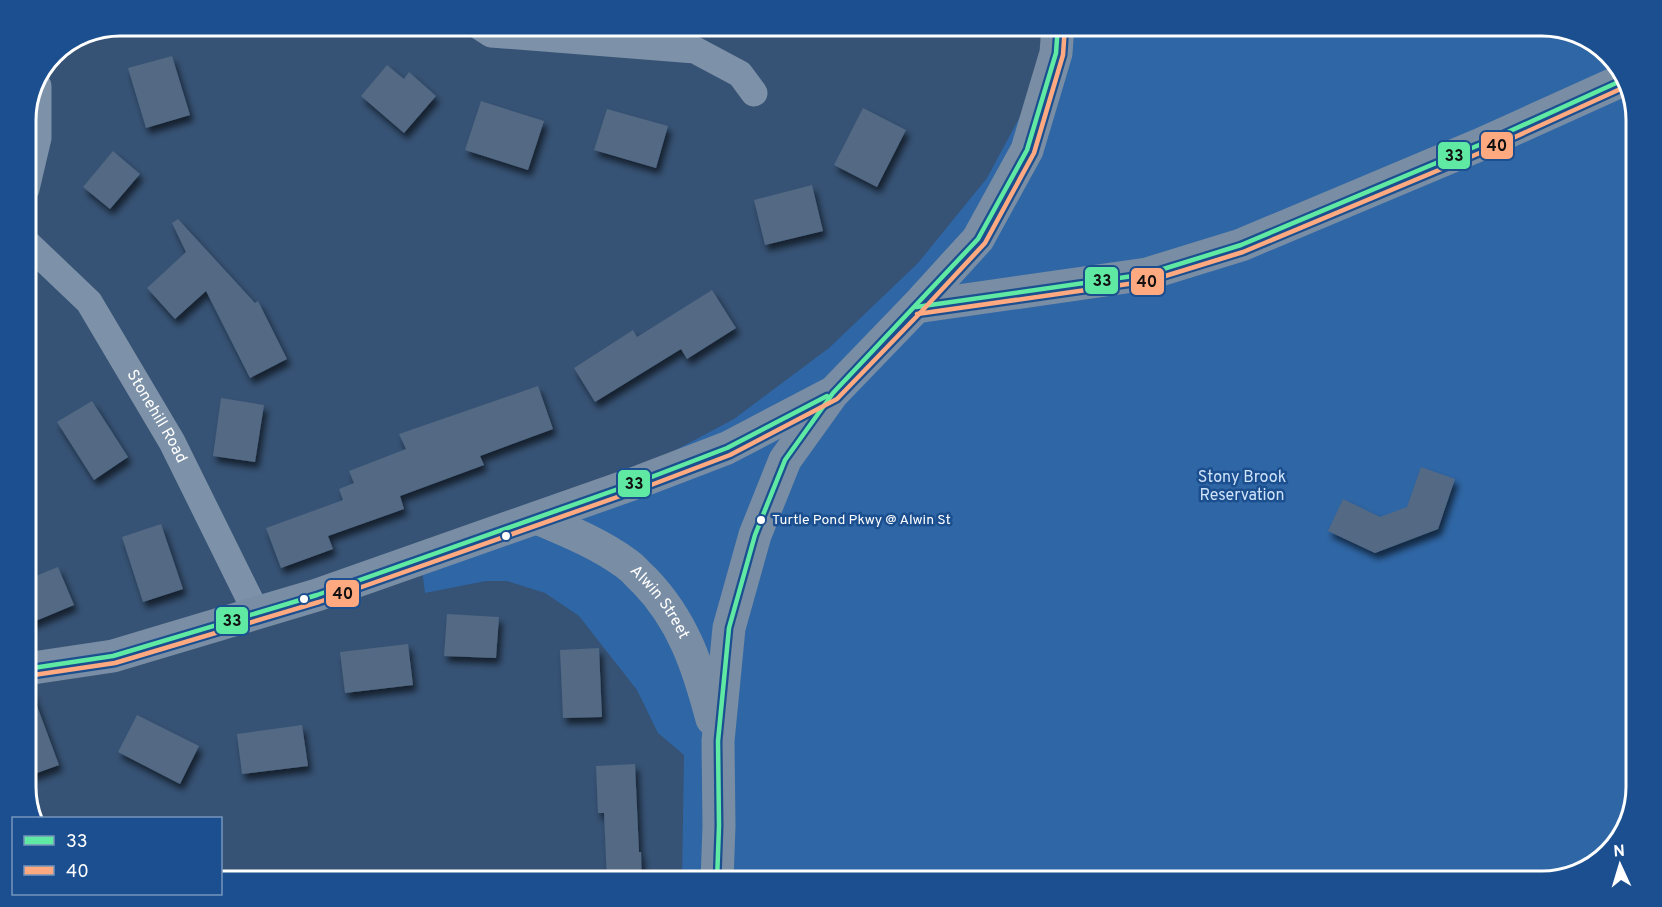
<svg xmlns="http://www.w3.org/2000/svg" width="1662" height="907" font-family="Overpass,sans-serif">
	<defs>
		<filter id="shadow"><feDropShadow dx="3.5" dy="6" stdDeviation="3" flood-color="#0009"/></filter>
	</defs>
	<rect width="100%" height="100%" fill="#365274"/>
	<!-- green -->
	<path fill="#2f66a5" d="M 1052,26 L 1542,26 L 1589,38 L 1621,68 L 1636,114 L 1636,788 L 1624,834 L 1590,869 L 1543,881 L 682,881 L 684,755 L 658,733 L 637,690 L 579,616 L 545,593 L 507,581 L 486,581 L 425,593 L 419,544 L 638,470 L 734,419 L 829,348 L 918,263 L 987,178 L 1031,96 Z"/>
	<!-- building -->
	<g fill="#526984" filter="url(#shadow)">
		<path d="M 172,56 L 190,115 L 146,128 L 128,68 Z"/>
		<path d="M 387,65 L 404,79 L 409,72 L 436,96 L 404,133 L 361,96 Z"/>
		<path d="M 481,101 L 544,121 L 528,170 L 465,150 Z"/>
		<path d="M 863,108 L 906,130 L 877,187 L 834,165 Z"/>
		<path d="M 607,109 L 668,126 L 656,168 L 594,150 Z"/>
		<path d="M 113,151 L 140,174 L 110,209 L 83,187 Z"/>
		<path d="M 812,185 L 823,231 L 765,245 L 754,200 Z"/>
		<path d="M 178,219 L 255,303 L 258,301 L 287,359 L 250,378 L 206,291 L 175,319 L 147,288 L 186,252 L 172,223 Z"/>
		<path d="M 712,290 L 736,328 L 687,359 L 681,349 L 595,402 L 574,368 L 633,330 L 637,337 Z"/>
		<path d="M 538,386 L 553,429 L 480,456 L 484,465 L 400,496 L 404,509 L 328,536 L 333,549 L 281,568 L 266,528 L 343,500 L 339,489 L 354,483 L 349,471 L 406,449 L 399,434 Z"/>
		<path d="M 221,398 L 264,405 L 255,462 L 213,456 Z"/>
		<path d="M 92,401 L 128,457 L 94,480 L 57,422 Z"/>
		<path d="M 1421,467 L 1455,479 L 1438,529 L 1375,553 L 1328,531 L 1343,499 L 1380,517 L 1407,507 Z"/>
		<path d="M 161,524 L 183,589 L 143,602 L 122,537 Z"/>
		<path d="M 58,567 L 74,605 L 26,625 L 26,580 Z"/>
		<path d="M 447,614 L 499,617 L 496,658 L 444,656 Z"/>
		<path d="M 408,644 L 413,685 L 345,693 L 340,652 Z"/>
		<path d="M 599,648 L 602,717 L 563,718 L 560,650 Z"/>
		<path d="M 26,687 L 30,687 L 59,765 L 26,777 Z"/>
		<path d="M 137,715 L 199,746 L 180,784 L 118,752 Z"/>
		<path d="M 302,725 L 308,766 L 242,774 L 237,734 Z"/>
		<path d="M 635,764 L 639,852 L 641,852 L 642,882 L 607,882 L 604,813 L 598,813 L 596,766 Z"/>
	</g>
	<g fill="none" stroke-linecap="round" stroke-linejoin="round">
		<!-- street -->
		<g stroke="#7d92a8" stroke-width="27">
			<path d="M 477,25 L 491,34 L 695,50 L 740,74 L 754,93"/>
			<path d="M 26,189 L 38,138 L 38,86"/>
			<path id="s1" d="M 26,242 L 89,302 L 172,442 L 257,614"/>
		</g>
		<!-- secondary -->
		<g stroke="#798da4" stroke-width="33">
			<path d="M 916,307 L 1147,274 L 1241,245 L 1479,145 L 1625,79"/>
			<path id="s2" d="M 537,518 C 568,531 600,544 627,564 C 633,568 638,575 644,580 C 683,620 698,666 712,719"/>
			<path d="M 26,669 L 113,656 L 317,595 L 641,481 L 727,448 L 828,395"/>
			<path d="M 717,881 L 719,826 L 718,741 L 729,628 L 755,535 L 785,460 L 833,393 L 916,307 L 978,239 L 1027,150 L 1056,53 L 1058,25"/>
		</g>
		<!-- bus-1 casing -->
		<g stroke="#1b4f8f" stroke-width="9">
			<g id="bus-1">
				<path d="M 916,307 L 1147,274 L 1241,245 L 1479,145 L 1625,79"/>
				<path d="M 26,669 L 113,656 L 317,595 L 641,481 L 727,448 L 827,396"/>
				<path d="M 717,881 L 719,826 L 718,741 L 729,628 L 755,535 L 785,460 L 833,393 L 978,239 L 1027,150 L 1056,53 L 1058,25"/>
			</g>
		</g>
		<!-- bus-2 casing -->
		<g stroke="#1b4f8f" stroke-width="9">
			<g id="bus-2">
				<path d="M 917,314 L 1149,281 L 1243,252 L 1482,152 L 1627,86"/>
				<path d="M 27,676 L 115,663 L 319,602 L 643,488 L 730,455 L 837,399 L 921,312 L 985,243 L 1034,153 L 1063,55 L 1065,26"/>
			</g>
		</g>
		<!-- bus-1 -->
		<use href="#bus-1" stroke="#60e9a3" stroke-width="4.5"/>
		<!-- bus-2 -->
		<use href="#bus-2" stroke="#ffa980" stroke-width="4.5"/>
	</g>
	<!-- markers -->
	<g fill="#fff" stroke="#1b4f8f" stroke-width="2">
		<circle cx="761" cy="520" r="5"/>
		<circle cx="506" cy="536" r="5"/>
		<circle cx="304" cy="599" r="5"/>
	</g>
	<g text-anchor="middle" dominant-baseline="central" stroke-width="5" stroke-linejoin="round" paint-order="stroke">
		<!-- bus labels -->
		<g font-size="14" fill="#fff" stroke="#1b4f8f" text-anchor="start">
			<text x="772" y="520">Turtle Pond Pkwy @ Alwin St</text>
		</g>
		<!-- street labels -->
		<g font-size="16" fill="#fff" stroke="#1b4f8f">
			<text stroke="none"><textPath href="#s1" startOffset="220">Stonehill Road</textPath></text>
			<text stroke="none"><textPath href="#s2" startOffset="152">Alwin Street</textPath></text>
		</g>
		<!-- park labels -->
		<g font-size="16" fill="#cfe3fa" stroke="#1b4f8f">
			<text x="1242" y="478">Stony Brook<tspan x="1242" dy="18">Reservation</tspan></text>
		</g>
	</g>
	<!-- crop -->
	<path d="M0 0H1662V907H0ZM120 36H1542A84 84 0 0 1 1626 120V787A84 84 0 0 1 1542 871H120A84 84 0 0 1 36 787V120A84 84 0 0 1 120 36Z" fill="#1b4f8f" fill-rule="evenodd"/>
	<path fill="none" stroke="#fff" stroke-width="3" d="M120 36H1542A84 84 0 0 1 1626 120V787A84 84 0 0 1 1542 871H120A84 84 0 0 1 36 787V120A84 84 0 0 1 120 36Z"/>
	<g stroke="#1b4f8f" stroke-width="2">
		<rect x="1480" y="131" width="34" height="29" rx="6" fill="#ffa980"/>
		<rect x="1437" y="141" width="34" height="29" rx="6" fill="#60e9a3"/>
		<rect x="1084" y="266" width="35" height="29" rx="6" fill="#60e9a3"/>
		<rect x="1130" y="267" width="35" height="29" rx="6" fill="#ffa980"/>
		<rect x="617" y="469" width="34" height="29" rx="6" fill="#60e9a3"/>
		<rect x="325" y="579" width="35" height="29" rx="6" fill="#ffa980"/>
		<rect x="215" y="606" width="34" height="29" rx="6" fill="#60e9a3"/>
	</g>
	<g font-size="16" text-anchor="middle" font-weight="bold" fill="#111">
		<text x="1497" y="151">40</text>
		<text x="1454" y="161">33</text>
		<text x="1102" y="286">33</text>
		<text x="1147" y="287">40</text>
		<text x="634" y="489">33</text>
		<text x="343" y="599">40</text>
		<text x="232" y="626">33</text>
	</g>
	<!-- legend -->
	<rect x="12" y="817" width="210" height="78" fill="#1b4f8f" stroke="#7695bc" stroke-width="1.5"/>
	<rect x="24" y="836" width="30" height="9" fill="#60e9a3" stroke="#7695bc" stroke-width="1.5"/>
	<text x="66" y="847" font-size="18" fill="#ffffff">33</text>
	<rect x="24" y="866" width="30" height="9" fill="#ffa980" stroke="#7695bc" stroke-width="1.5"/>
	<text x="66" y="877" font-size="18" fill="#ffffff">40</text>
	<!-- north arrow -->
	<g transform="translate(1620 865) rotate(356)" stroke="#1b4f8f" stroke-width="4.5" paint-order="stroke">
	<path d="M0-4.5L10 22L0 15L-10 22Z" fill="#ffffff"/>
	<text y="-9" font-size="16" font-weight="bold" text-anchor="middle" fill="#ffffff">N</text>
	</g>
</svg>
